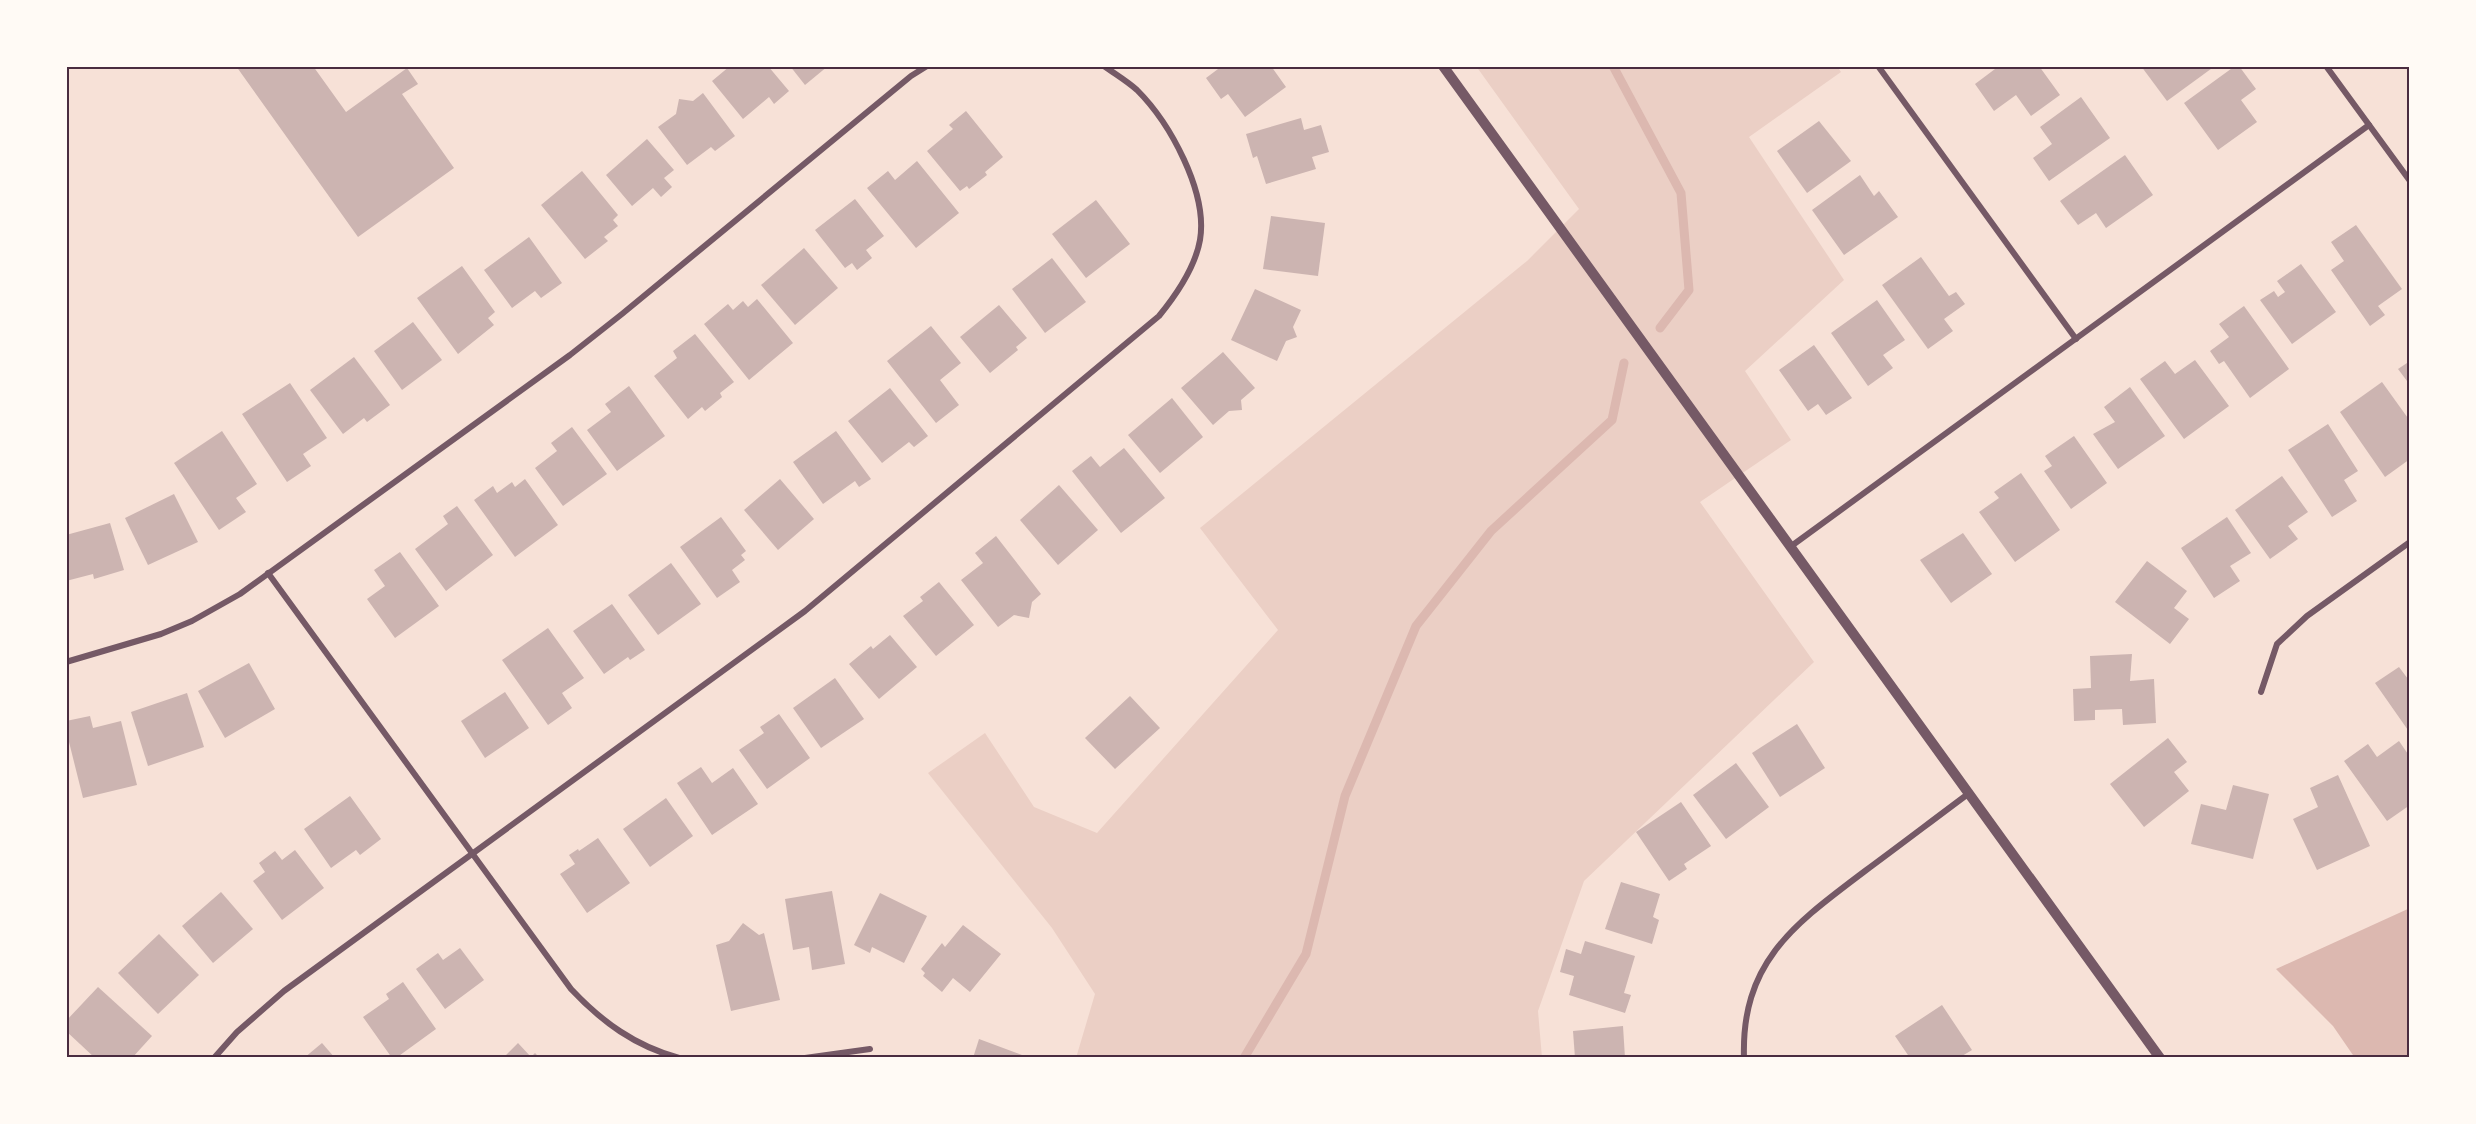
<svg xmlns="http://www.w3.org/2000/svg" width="2476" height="1124" font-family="Barlow,sans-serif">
	<rect width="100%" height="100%" fill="#f7e1d7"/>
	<!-- green -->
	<path fill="#ebcfc5" d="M 1476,66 L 1837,66 L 1841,72 L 1749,137 L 1844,280 L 1745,371 L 1791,440 L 1700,502 L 1814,662 L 1584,881 L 1538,1011 L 1542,1058 L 1076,1058 L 1095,994 L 1052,928 L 928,773 L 985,733 L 1034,807 L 1097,833 L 1278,630 L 1200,528 L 1527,261 L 1579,209 Z"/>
	<!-- water -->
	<path fill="#dcb8b0" d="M 2410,908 L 2410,1058 L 2355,1058 L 2333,1026 L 2276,969 Z"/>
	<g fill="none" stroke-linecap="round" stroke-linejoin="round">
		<!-- stream -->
		<g stroke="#dcb8b0" stroke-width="9">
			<path d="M 1613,66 L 1681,193 L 1689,290 L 1660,328"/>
			<path d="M 1244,1058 L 1306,954 L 1345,796 L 1416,626 L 1491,531 L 1612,420 L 1624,363"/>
		</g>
	</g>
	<!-- building -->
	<g fill="#ccb4b1">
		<path d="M 236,66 L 313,66 L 346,112 L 407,68 L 418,84 L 402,94 L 454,168 L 358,237 Z"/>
		<path d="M 730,66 L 768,66 L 789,91 L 774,104 L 769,97 L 743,119 L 712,81 Z"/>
		<path d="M 790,66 L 828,66 L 805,85 Z"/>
		<path d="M 1222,66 L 1271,66 L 1286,87 L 1245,117 L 1228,94 L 1221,99 L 1206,78 Z"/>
		<path d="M 1999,66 L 2039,66 L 2060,95 L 2031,116 L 2016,95 L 1994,111 L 1975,84 Z"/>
		<path d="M 2141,66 L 2215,66 L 2167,101 Z"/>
		<path d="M 2235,66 L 2239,66 L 2256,89 L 2241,100 L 2257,122 L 2218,150 L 2184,103 Z"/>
		<path d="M 703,93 L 735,136 L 715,151 L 711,147 L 687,165 L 658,127 L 676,114 L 679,99 L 693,101 Z"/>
		<path d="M 2081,97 L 2110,138 L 2049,181 L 2033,158 L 2052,144 L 2040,127 Z"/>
		<path d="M 966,111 L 1003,157 L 985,172 L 987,175 L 969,189 L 967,186 L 960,191 L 927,151 L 953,129 L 949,125 Z"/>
		<path d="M 1301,118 L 1304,130 L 1321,125 L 1329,152 L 1312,157 L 1316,169 L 1266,184 L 1257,156 L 1253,158 L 1246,134 Z"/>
		<path d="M 1819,121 L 1851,161 L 1807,193 L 1777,151 Z"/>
		<path d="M 647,139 L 674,170 L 664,178 L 672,187 L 661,197 L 653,188 L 632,206 L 606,175 Z"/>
		<path d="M 2125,155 L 2153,195 L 2106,228 L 2096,213 L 2078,225 L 2060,201 Z"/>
		<path d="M 917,161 L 959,213 L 916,248 L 867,188 L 888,171 L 895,180 Z"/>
		<path d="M 582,171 L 618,215 L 613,220 L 618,226 L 604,237 L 608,241 L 585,259 L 541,205 Z"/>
		<path d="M 1860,175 L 1874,196 L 1879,191 L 1898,217 L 1844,255 L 1812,210 Z"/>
		<path d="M 855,199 L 884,236 L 866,250 L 872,258 L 857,270 L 852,263 L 845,268 L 815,230 Z"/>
		<path d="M 1096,200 L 1130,244 L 1086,278 L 1052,234 Z"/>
		<path d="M 1271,216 L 1325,223 L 1318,276 L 1263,269 Z"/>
		<path d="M 2356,225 L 2402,289 L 2378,306 L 2385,315 L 2370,326 L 2331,270 L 2344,261 L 2331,242 Z"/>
		<path d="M 529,237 L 562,283 L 541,298 L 535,291 L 512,308 L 484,270 Z"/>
		<path d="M 804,248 L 838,288 L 795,325 L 761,285 Z"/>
		<path d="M 1921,257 L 1949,296 L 1956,292 L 1965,304 L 1944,319 L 1953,331 L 1928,349 L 1882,285 Z"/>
		<path d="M 1052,258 L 1086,302 L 1045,333 L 1012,289 Z"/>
		<path d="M 2301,264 L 2336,312 L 2292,344 L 2260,300 L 2274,291 L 2278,297 L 2285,292 L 2277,281 Z"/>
		<path d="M 462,266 L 495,312 L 488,318 L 494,325 L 458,354 L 417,298 Z"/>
		<path d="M 1255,289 L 1301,310 L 1293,327 L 1297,337 L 1286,341 L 1277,361 L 1231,340 Z"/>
		<path d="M 757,299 L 793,343 L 749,380 L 704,324 L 728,304 L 733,310 L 743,301 L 748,307 Z"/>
		<path d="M 1877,300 L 1905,340 L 1883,355 L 1893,368 L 1868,386 L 1831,333 Z"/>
		<path d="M 999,305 L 1027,338 L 1016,347 L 1018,350 L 990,373 L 960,337 Z"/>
		<path d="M 2244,306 L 2289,369 L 2250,398 L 2224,361 L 2219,364 L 2210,351 L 2229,337 L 2219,324 Z"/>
		<path d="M 413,322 L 442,360 L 402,390 L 374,351 Z"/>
		<path d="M 931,326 L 961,363 L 940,380 L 959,405 L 936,423 L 887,361 Z"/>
		<path d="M 695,334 L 734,382 L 720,393 L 722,397 L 705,411 L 702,407 L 688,419 L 654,376 L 677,358 L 673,351 Z"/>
		<path d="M 1814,345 L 1852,398 L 1826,415 L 1818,404 L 1808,411 L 1779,370 Z"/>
		<path d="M 1223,352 L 1255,388 L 1241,400 L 1242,410 L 1229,411 L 1213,425 L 1181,388 Z"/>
		<path d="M 354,357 L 390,405 L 367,422 L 364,418 L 343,434 L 310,390 Z"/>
		<path d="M 2195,360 L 2229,406 L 2184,439 L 2140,379 L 2165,361 L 2175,374 Z"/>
		<path d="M 2410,361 L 2410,385 L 2398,369 Z"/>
		<path d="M 2382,382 L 2410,421 L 2410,459 L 2385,477 L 2340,412 Z"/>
		<path d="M 290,383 L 327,438 L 303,454 L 311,466 L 287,482 L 242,414 Z"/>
		<path d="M 629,386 L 665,436 L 617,471 L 587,430 L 611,412 L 605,404 Z"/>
		<path d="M 2130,387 L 2165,436 L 2118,469 L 2093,434 L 2115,422 L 2104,407 Z"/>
		<path d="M 890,388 L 928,436 L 914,447 L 909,442 L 882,463 L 848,421 Z"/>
		<path d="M 1172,398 L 1203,437 L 1160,473 L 1128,435 Z"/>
		<path d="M 2328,424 L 2358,471 L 2344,480 L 2357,501 L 2332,517 L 2288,450 Z"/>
		<path d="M 572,427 L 607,474 L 563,506 L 535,468 L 557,451 L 551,443 Z"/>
		<path d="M 222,431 L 257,484 L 236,498 L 246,512 L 219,530 L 174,463 Z"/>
		<path d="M 836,431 L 871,479 L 859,487 L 855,481 L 823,504 L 793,462 Z"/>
		<path d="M 2074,436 L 2107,483 L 2071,509 L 2044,471 L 2052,466 L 2045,456 Z"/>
		<path d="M 1124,448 L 1165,498 L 1121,533 L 1072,471 L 1091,456 L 1100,467 Z"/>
		<path d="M 2021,473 L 2060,530 L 2015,562 L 1979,512 L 1999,498 L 1994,492 Z"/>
		<path d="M 2282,476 L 2308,512 L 2288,526 L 2298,539 L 2270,559 L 2235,510 Z"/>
		<path d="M 525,479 L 558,525 L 515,557 L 474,500 L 493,486 L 497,493 L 512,482 L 515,487 Z"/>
		<path d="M 780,479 L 814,519 L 778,550 L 744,510 Z"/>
		<path d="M 1059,485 L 1098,530 L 1058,565 L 1020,520 Z"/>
		<path d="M 174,494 L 198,542 L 148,565 L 125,518 Z"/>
		<path d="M 457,506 L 493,555 L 446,591 L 415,549 L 448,524 L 443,516 Z"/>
		<path d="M 721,517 L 746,551 L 741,555 L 745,560 L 732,570 L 740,582 L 717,598 L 680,547 Z"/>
		<path d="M 2227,517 L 2251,553 L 2230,566 L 2240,581 L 2214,598 L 2181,548 Z"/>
		<path d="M 110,523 L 124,570 L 94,579 L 93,574 L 66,581 L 66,535 Z"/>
		<path d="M 1963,533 L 1992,574 L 1951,603 L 1920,560 Z"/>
		<path d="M 996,536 L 1041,594 L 1032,602 L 1029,618 L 1014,615 L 998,627 L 961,580 L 983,563 L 975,553 Z"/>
		<path d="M 400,552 L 439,606 L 395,638 L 367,599 L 385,586 L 374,570 Z"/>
		<path d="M 2147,561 L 2187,591 L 2174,608 L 2189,619 L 2170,644 L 2115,602 Z"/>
		<path d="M 671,563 L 701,604 L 658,635 L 628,595 Z"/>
		<path d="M 939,582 L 974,625 L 936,656 L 903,616 L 923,601 L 920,597 Z"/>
		<path d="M 612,604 L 645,650 L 630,660 L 628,657 L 604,674 L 573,631 Z"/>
		<path d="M 548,628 L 584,678 L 562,693 L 572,708 L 548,725 L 502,660 Z"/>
		<path d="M 890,635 L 917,667 L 879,699 L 849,664 L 871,646 L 873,649 Z"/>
		<path d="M 2132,654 L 2130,681 L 2154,679 L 2156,723 L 2123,725 L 2122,709 L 2095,710 L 2095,720 L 2074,721 L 2073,689 L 2091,688 L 2090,656 Z"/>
		<path d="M 249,663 L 275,709 L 225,738 L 198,691 Z"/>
		<path d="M 2399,667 L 2408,679 L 2410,677 L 2410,733 L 2375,683 Z"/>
		<path d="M 835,678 L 864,719 L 821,748 L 793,708 Z"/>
		<path d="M 505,692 L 529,728 L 485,758 L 461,721 Z"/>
		<path d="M 187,693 L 204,747 L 148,766 L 131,712 Z"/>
		<path d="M 1130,696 L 1160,728 L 1115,769 L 1085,738 Z"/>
		<path d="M 779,714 L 810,758 L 767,789 L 739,750 L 764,733 L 760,727 Z"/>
		<path d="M 90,716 L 93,728 L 121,721 L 137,785 L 83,798 L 66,730 L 66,721 Z"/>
		<path d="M 1797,724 L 1825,768 L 1780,797 L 1752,753 Z"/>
		<path d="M 2168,738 L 2187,762 L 2174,772 L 2189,791 L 2144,827 L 2110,784 Z"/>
		<path d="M 2399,741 L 2410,757 L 2410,805 L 2387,821 L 2344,761 L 2368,744 L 2377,757 Z"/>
		<path d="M 1736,763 L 1769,807 L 1726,839 L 1693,795 Z"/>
		<path d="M 701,767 L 712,783 L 733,768 L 758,804 L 712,835 L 677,783 Z"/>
		<path d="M 2338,775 L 2370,846 L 2317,870 L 2293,819 L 2318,807 L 2310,788 Z"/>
		<path d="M 2233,785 L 2269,794 L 2253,859 L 2191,844 L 2201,804 L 2226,810 Z"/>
		<path d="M 350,796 L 381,839 L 360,855 L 356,850 L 331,868 L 304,829 Z"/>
		<path d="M 666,798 L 693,836 L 650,867 L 623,829 Z"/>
		<path d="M 1681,802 L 1711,846 L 1684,864 L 1687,869 L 1669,881 L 1636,832 Z"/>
		<path d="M 598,838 L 630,883 L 587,913 L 560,874 L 575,864 L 569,855 L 578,849 L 579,851 Z"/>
		<path d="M 295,850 L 324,888 L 282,920 L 253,881 L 265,872 L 259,863 L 275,851 L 282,860 Z"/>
		<path d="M 1621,882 L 1660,894 L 1653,917 L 1659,920 L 1652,944 L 1605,929 Z"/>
		<path d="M 832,891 L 845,964 L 812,970 L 809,947 L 793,950 L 785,899 Z"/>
		<path d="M 221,892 L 253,929 L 213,963 L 182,926 Z"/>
		<path d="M 880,893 L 927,916 L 904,963 L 872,947 L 870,953 L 854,945 Z"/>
		<path d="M 743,923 L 759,935 L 764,933 L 780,1000 L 731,1011 L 716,945 L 729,941 Z"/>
		<path d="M 963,925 L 1001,954 L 970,992 L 953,978 L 942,992 L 923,976 L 925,973 L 921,969 L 942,943 L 945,947 Z"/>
		<path d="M 159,934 L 199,975 L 158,1014 L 118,973 Z"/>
		<path d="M 1585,941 L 1635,956 L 1624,993 L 1631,995 L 1625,1013 L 1569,995 L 1574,976 L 1560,972 L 1566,949 L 1581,954 Z"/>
		<path d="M 460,948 L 484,980 L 445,1009 L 416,969 L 438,953 L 443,960 Z"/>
		<path d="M 403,982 L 436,1029 L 396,1058 L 392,1058 L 363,1017 L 389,999 L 386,994 Z"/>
		<path d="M 98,987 L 152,1036 L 132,1058 L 95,1058 L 66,1031 L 66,1021 Z"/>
		<path d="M 1942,1005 L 1972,1050 L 1962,1056 L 1964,1058 L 1910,1058 L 1895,1036 Z"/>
		<path d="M 1623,1026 L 1625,1058 L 1575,1058 L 1573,1031 Z"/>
		<path d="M 979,1039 L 1030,1058 L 973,1058 Z"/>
		<path d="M 322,1043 L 335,1058 L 304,1058 Z"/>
		<path d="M 518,1043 L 531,1057 L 535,1053 L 540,1058 L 503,1058 Z"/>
	</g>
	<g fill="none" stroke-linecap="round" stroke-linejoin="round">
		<!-- minor -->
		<g stroke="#755966" stroke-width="6">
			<path d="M 1878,66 L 2076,339"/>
			<path d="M 2326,66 L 2410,181"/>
			<path d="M 1790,547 L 2369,125"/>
			<path d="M 268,573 L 571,989 C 602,1022 635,1046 679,1058"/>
			<path d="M 66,662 L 161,634 L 192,621 L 240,594 L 570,355 L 622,314 L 911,76 L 927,66"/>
			<path d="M 2261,692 L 2277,644 L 2307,616 L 2410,542"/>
			<path d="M 214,1058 L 237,1032 L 284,991 L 805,611 L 1159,316 C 1177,294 1195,268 1200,240 C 1208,192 1170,123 1137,90 C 1127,81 1115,74 1104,66"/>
			<path d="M 805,1058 L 870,1049"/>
			<path d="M 1744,1058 C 1741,961 1795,924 1865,871 C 1899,846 1933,820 1968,794"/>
		</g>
		<!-- tertiary -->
		<path stroke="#755966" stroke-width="10" d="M 1443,66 L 2160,1058"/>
	</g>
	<!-- border -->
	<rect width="2476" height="1124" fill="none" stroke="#fffaf5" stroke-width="135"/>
	<rect x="68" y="68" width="2340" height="988" fill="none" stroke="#4a2c40" stroke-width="2"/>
</svg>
